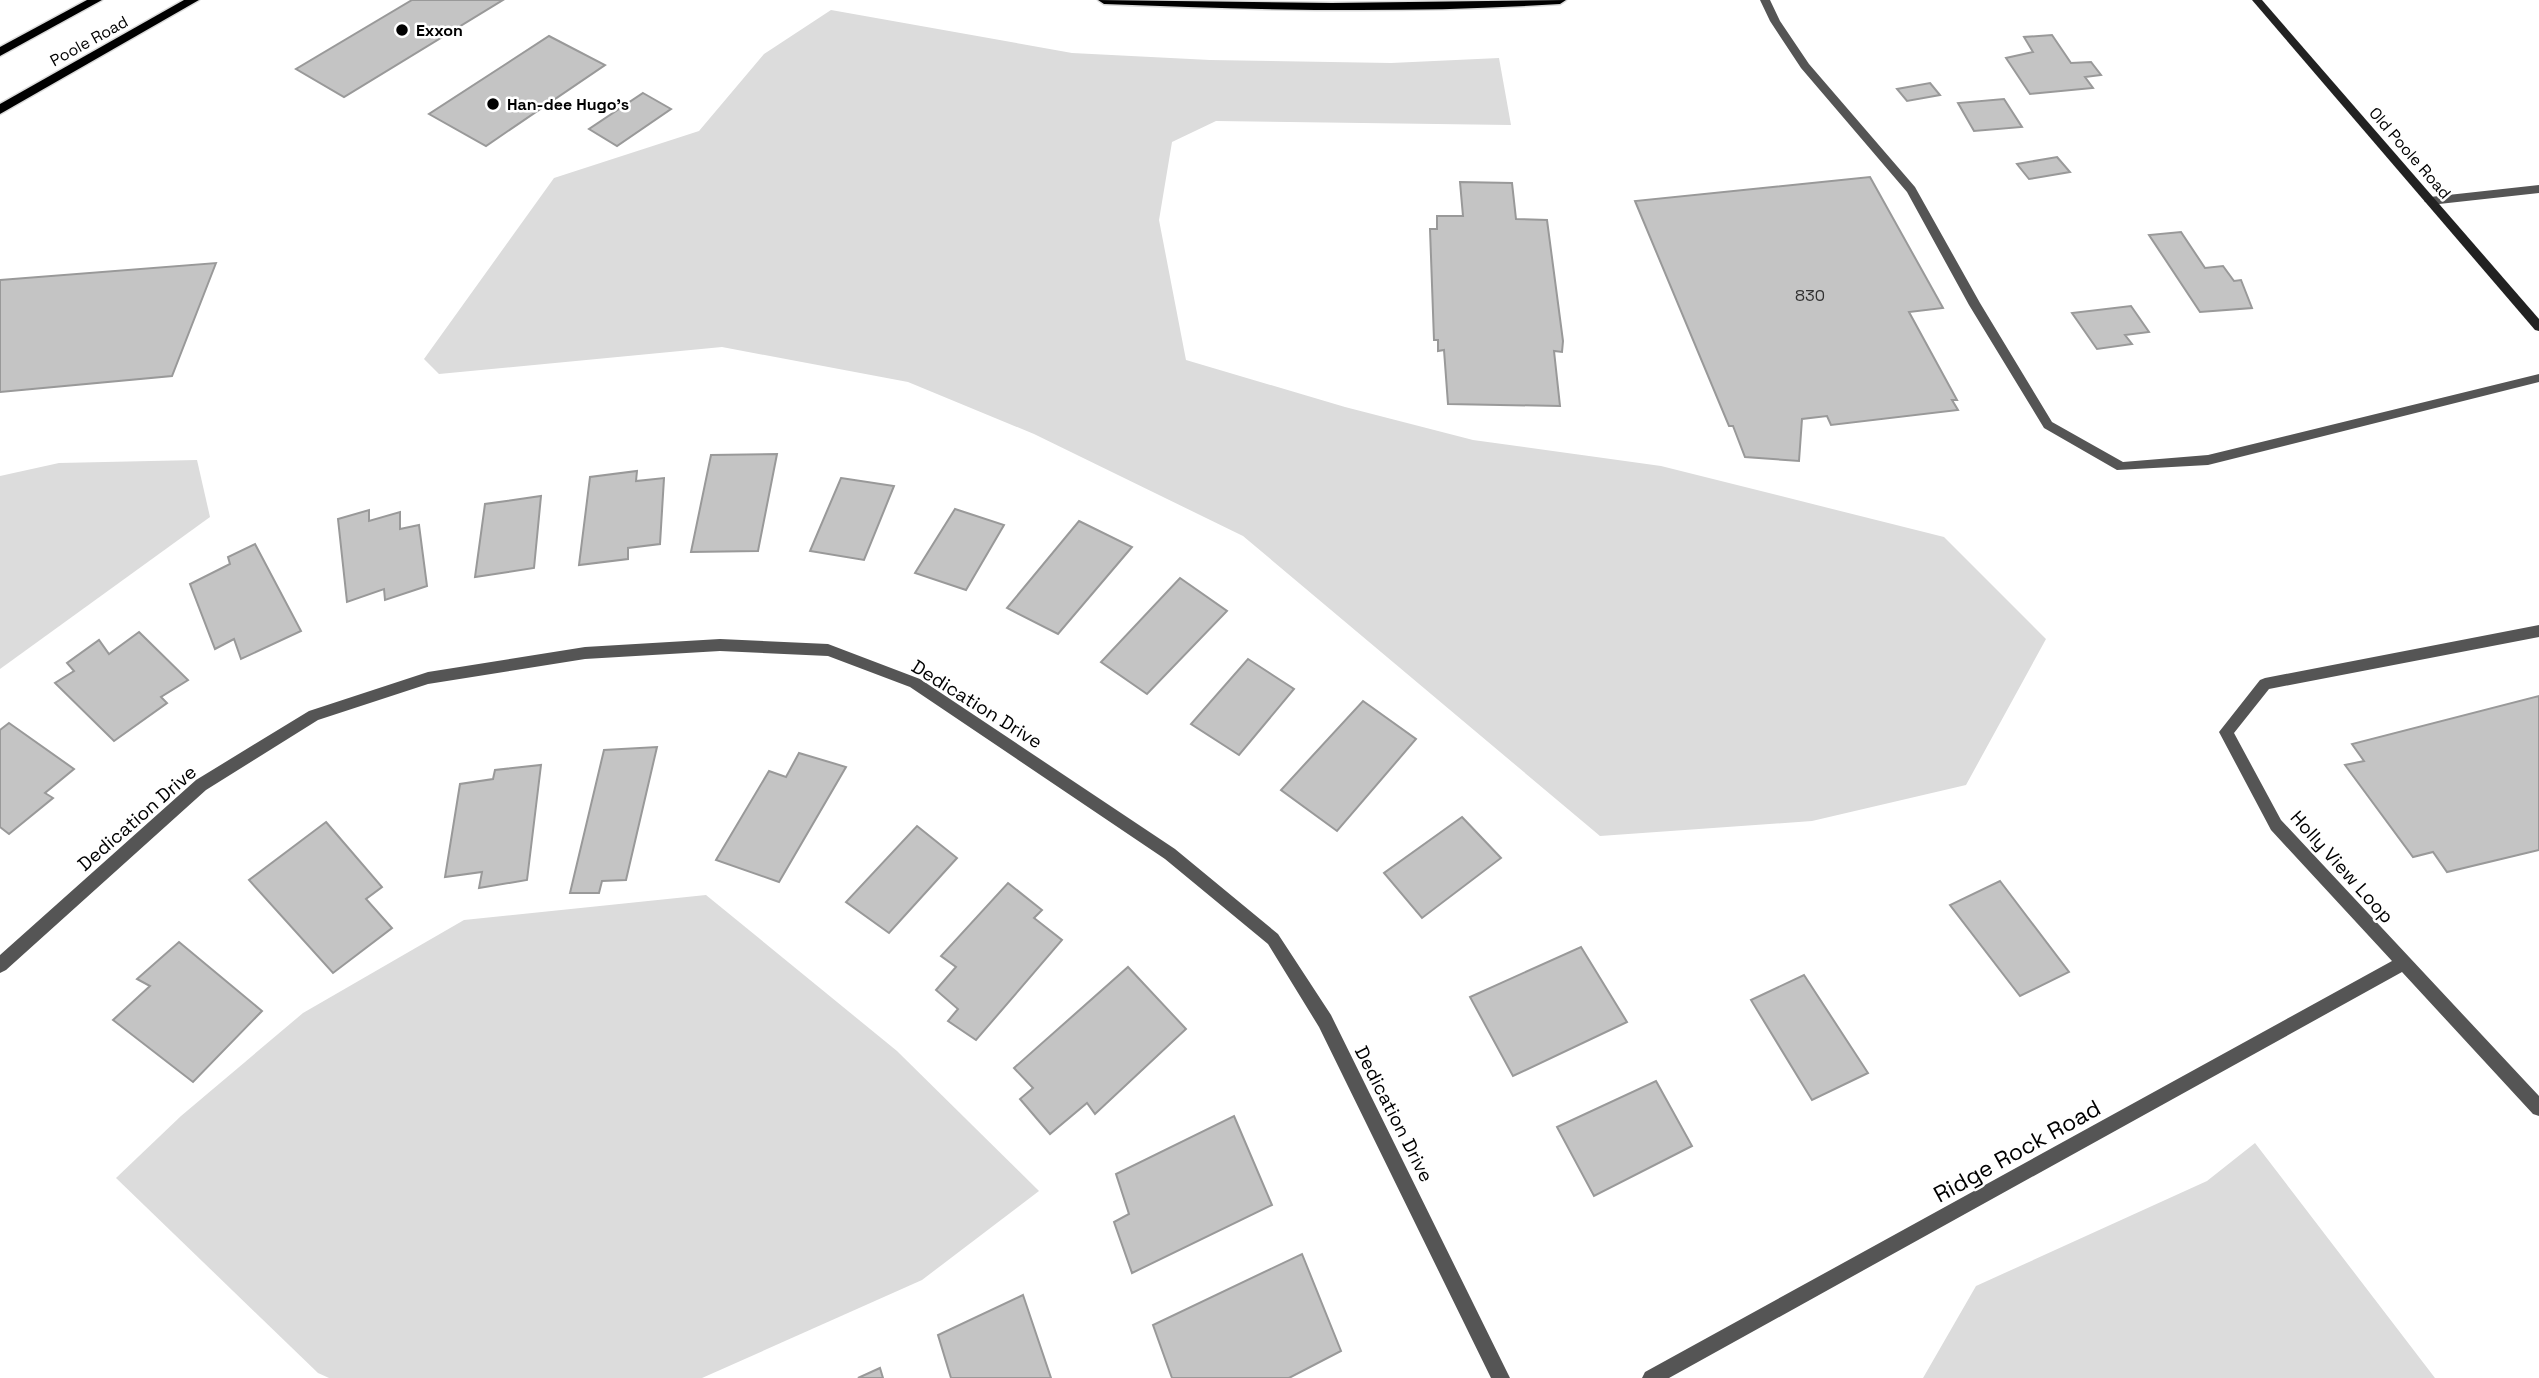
<svg xmlns="http://www.w3.org/2000/svg" width="2539" height="1378" font-family="'Space Grotesk',sans-serif">
	<rect width="100%" height="100%" fill="#fff"/>
	<!-- green -->
	<g fill="#dcdcdc">
		<path d="M 831,10 L 1072,53 L 1210,60 L 1391,63 L 1499,58 L 1511,125 L 1216,121 L 1172,142 L 1159,220 L 1186,360 L 1345,407 L 1473,440 L 1661,466 L 1944,537 L 2046,639 L 1966,785 L 1812,821 L 1600,836 L 1243,536 L 1034,434 L 908,382 L 722,347 L 439,374 L 424,359 L 554,178 L 699,131 L 764,54 Z"/>
		<path d="M 197,460 L 210,517 L 0,669 L 0,476 L 59,463 Z"/>
		<path d="M 706,895 L 897,1051 L 1039,1191 L 922,1280 L 702,1378 L 329,1378 L 318,1373 L 116,1178 L 181,1116 L 303,1013 L 464,920 Z"/>
		<path d="M 2255,1143 L 2435,1378 L 1923,1378 L 1976,1286 L 2207,1181 Z"/>
	</g>
	<!-- building -->
	<g fill="#c4c4c4" stroke="#999" stroke-width="2">
		<path d="M 412,0 L 503,0 L 344,97 L 296,69 Z"/>
		<path d="M 2052,35 L 2071,63 L 2091,62 L 2101,75 L 2085,77 L 2093,88 L 2030,94 L 2006,58 L 2033,52 L 2024,37 Z"/>
		<path d="M 549,36 L 605,65 L 486,146 L 429,114 Z"/>
		<path d="M 1930,83 L 1940,95 L 1907,101 L 1897,89 Z"/>
		<path d="M 643,93 L 671,109 L 617,146 L 589,129 Z"/>
		<path d="M 2004,99 L 2022,127 L 1974,131 L 1958,103 Z"/>
		<path d="M 2057,157 L 2070,172 L 2029,179 L 2017,164 Z"/>
		<path d="M 1870,177 L 1943,308 L 1909,312 L 1957,400 L 1952,400 L 1958,410 L 1831,425 L 1827,416 L 1802,419 L 1799,461 L 1745,457 L 1733,426 L 1729,426 L 1635,201 Z"/>
		<path d="M 1460,182 L 1512,183 L 1516,219 L 1547,220 L 1563,341 L 1562,352 L 1554,351 L 1560,406 L 1448,404 L 1444,350 L 1438,351 L 1438,340 L 1434,340 L 1430,229 L 1437,229 L 1437,216 L 1463,216 Z"/>
		<path d="M 2181,232 L 2205,268 L 2223,266 L 2234,281 L 2241,280 L 2252,308 L 2200,312 L 2149,235 Z"/>
		<path d="M 216,263 L 172,376 L 0,392 L 0,280 Z"/>
		<path d="M 2131,306 L 2149,332 L 2125,335 L 2132,344 L 2097,349 L 2072,313 Z"/>
		<path d="M 777,454 L 758,551 L 691,552 L 711,455 Z"/>
		<path d="M 637,471 L 636,481 L 664,478 L 660,544 L 628,548 L 628,559 L 579,565 L 590,477 Z"/>
		<path d="M 841,478 L 894,486 L 864,560 L 810,551 Z"/>
		<path d="M 541,496 L 534,568 L 475,577 L 485,504 Z"/>
		<path d="M 955,509 L 1004,525 L 966,590 L 915,573 Z"/>
		<path d="M 369,510 L 369,521 L 400,512 L 400,529 L 419,525 L 427,586 L 385,600 L 384,589 L 347,602 L 338,519 Z"/>
		<path d="M 1079,521 L 1132,547 L 1058,634 L 1007,608 Z"/>
		<path d="M 255,544 L 301,631 L 241,659 L 234,639 L 215,649 L 190,584 L 230,564 L 228,557 Z"/>
		<path d="M 1180,578 L 1227,611 L 1147,694 L 1101,662 Z"/>
		<path d="M 139,632 L 188,680 L 161,697 L 167,703 L 114,741 L 55,683 L 74,671 L 67,663 L 99,640 L 109,654 Z"/>
		<path d="M 1248,659 L 1294,689 L 1239,755 L 1191,724 Z"/>
		<path d="M 2539,696 L 2539,850 L 2447,872 L 2433,852 L 2413,857 L 2345,765 L 2364,761 L 2352,744 Z"/>
		<path d="M 1363,701 L 1416,739 L 1337,831 L 1281,790 Z"/>
		<path d="M 9,723 L 74,769 L 45,793 L 53,798 L 9,834 L 0,827 L 0,730 Z"/>
		<path d="M 657,747 L 626,880 L 602,881 L 599,893 L 570,893 L 604,750 Z"/>
		<path d="M 799,753 L 846,767 L 779,882 L 716,860 L 769,771 L 786,777 Z"/>
		<path d="M 541,765 L 527,880 L 479,888 L 482,872 L 445,877 L 460,784 L 493,779 L 495,770 Z"/>
		<path d="M 1462,817 L 1501,858 L 1422,918 L 1384,873 Z"/>
		<path d="M 326,822 L 382,887 L 366,899 L 392,928 L 333,973 L 249,880 Z"/>
		<path d="M 917,826 L 957,858 L 889,933 L 846,902 Z"/>
		<path d="M 2000,881 L 2069,972 L 2020,996 L 1950,905 Z"/>
		<path d="M 1008,883 L 1042,910 L 1034,918 L 1062,940 L 976,1040 L 948,1021 L 958,1009 L 936,990 L 956,967 L 941,956 Z"/>
		<path d="M 179,942 L 262,1011 L 193,1082 L 113,1020 L 150,986 L 137,979 Z"/>
		<path d="M 1581,947 L 1627,1022 L 1513,1076 L 1470,997 Z"/>
		<path d="M 1128,967 L 1186,1029 L 1095,1114 L 1087,1103 L 1050,1134 L 1020,1099 L 1033,1088 L 1014,1068 Z"/>
		<path d="M 1804,975 L 1868,1073 L 1812,1100 L 1751,1000 Z"/>
		<path d="M 1656,1081 L 1692,1146 L 1594,1196 L 1557,1127 Z"/>
		<path d="M 1234,1116 L 1272,1205 L 1132,1273 L 1114,1222 L 1129,1214 L 1116,1174 Z"/>
		<path d="M 1302,1254 L 1341,1351 L 1289,1378 L 1172,1378 L 1153,1325 Z"/>
		<path d="M 1023,1295 L 1051,1378 L 951,1378 L 938,1335 Z"/>
		<path d="M 880,1368 L 883,1378 L 858,1378 Z"/>
	</g>
	<g fill="none" stroke-linecap="round" stroke-linejoin="round">
		<!-- primary casing -->
		<g stroke="#dbdbdb" stroke-width="3">
			<g id="primary">
				<path d="M 87,0 L 102,0 L 0,56 L 0,47 Z"/>
				<path d="M 184,0 L 199,0 L 0,114 L 0,104 Z"/>
				<path d="M 1098,0 L 1332,3 L 1566,0 L 1560,4 C 1408,14 1256,10 1104,4 Z"/>
			</g>
		</g>
		<!-- lane -->
		<g fill="#555" fill-rule="evenodd">
			<path d="M 1760,0 L 1770,0 L 1780,21 L 1809,64 L 1915,187 L 1980,303 L 2052,422 L 2123,462 L 2208,455 L 2539,374 L 2539,382 L 2208,465 L 2117,470 L 2044,428 L 1969,305 L 1907,192 L 1801,68 L 1770,21 Z"/>
			<path d="M 2539,185 L 2539,193 L 2430,205 L 2424,201 L 2430,197 Z"/>
		</g>
		<!-- street -->
		<g fill="#555" fill-rule="evenodd">
			<path d="M 2539,625 L 2539,637 L 2269,689 L 2234,733 L 2281,820 L 2539,1096 L 2539,1116 L 2533,1114 L 2402,972 L 1669,1378 L 1642,1378 L 1645,1372 L 2392,961 L 2271,830 L 2219,732 L 2260,680 L 2265,678 Z"/>
			<path d="M 720,639 L 828,644 L 920,679 L 1175,849 L 1278,934 L 1331,1015 L 1510,1378 L 1491,1378 L 1319,1027 L 1268,944 L 1165,859 L 910,687 L 828,656 L 720,651 L 585,659 L 428,684 L 318,720 L 206,790 L 6,970 L 0,973 L 0,955 L 196,780 L 309,711 L 428,672 L 585,647 Z"/>
		</g>
		<!-- secondary -->
		<path fill="#222" fill-rule="evenodd" d="M 2252,0 L 2262,0 L 2539,319 L 2539,331 L 2535,330 Z"/>
		<!-- primary -->
		<use href="#primary" fill="#000" fill-rule="evenodd"/>
	</g>
	<!-- markers -->
	<g fill="#000" stroke="#fff" stroke-width="2.5">
		<circle cx="402" cy="30" r="7"/>
		<circle cx="493" cy="104" r="7"/>
	</g>
	<g text-anchor="middle" dominant-baseline="central" stroke-width="5" stroke-linejoin="round" paint-order="stroke">
		<!-- far-poi labels -->
		<g font-size="16" font-weight="bold" fill="#000" stroke="#fff" text-anchor="start">
			<text x="416" y="30">Exxon</text>
			<text x="507" y="104">Han-dee Hugo's</text>
		</g>
		<!-- far-street labels -->
		<g font-size="16" fill="#000" stroke="#fff">
			<text transform="translate(89 41) rotate(-29)">Poole Road</text>
			<text transform="translate(2410 153) rotate(49)">Old Poole Road</text>
		</g>
		<!-- number labels -->
		<g font-size="16" fill="#313131">
			<text x="1810" y="295">830</text>
		</g>
		<!-- street labels -->
		<g font-size="19" fill="#000" stroke="#fff">
			<text transform="translate(977 704) rotate(32)">Dedication Drive</text>
			<text transform="translate(137 818) rotate(-41)">Dedication Drive</text>
			<text transform="translate(2342 867) rotate(48)">Holly View Loop</text>
			<text transform="translate(1394 1114) rotate(63)">Dedication Drive</text>
		</g>
		<!-- near-street labels -->
		<g font-size="23" fill="#000" stroke="#fff">
			<text transform="translate(2017 1151) rotate(-29)">Ridge Rock Road</text>
		</g>
	</g>
</svg>
